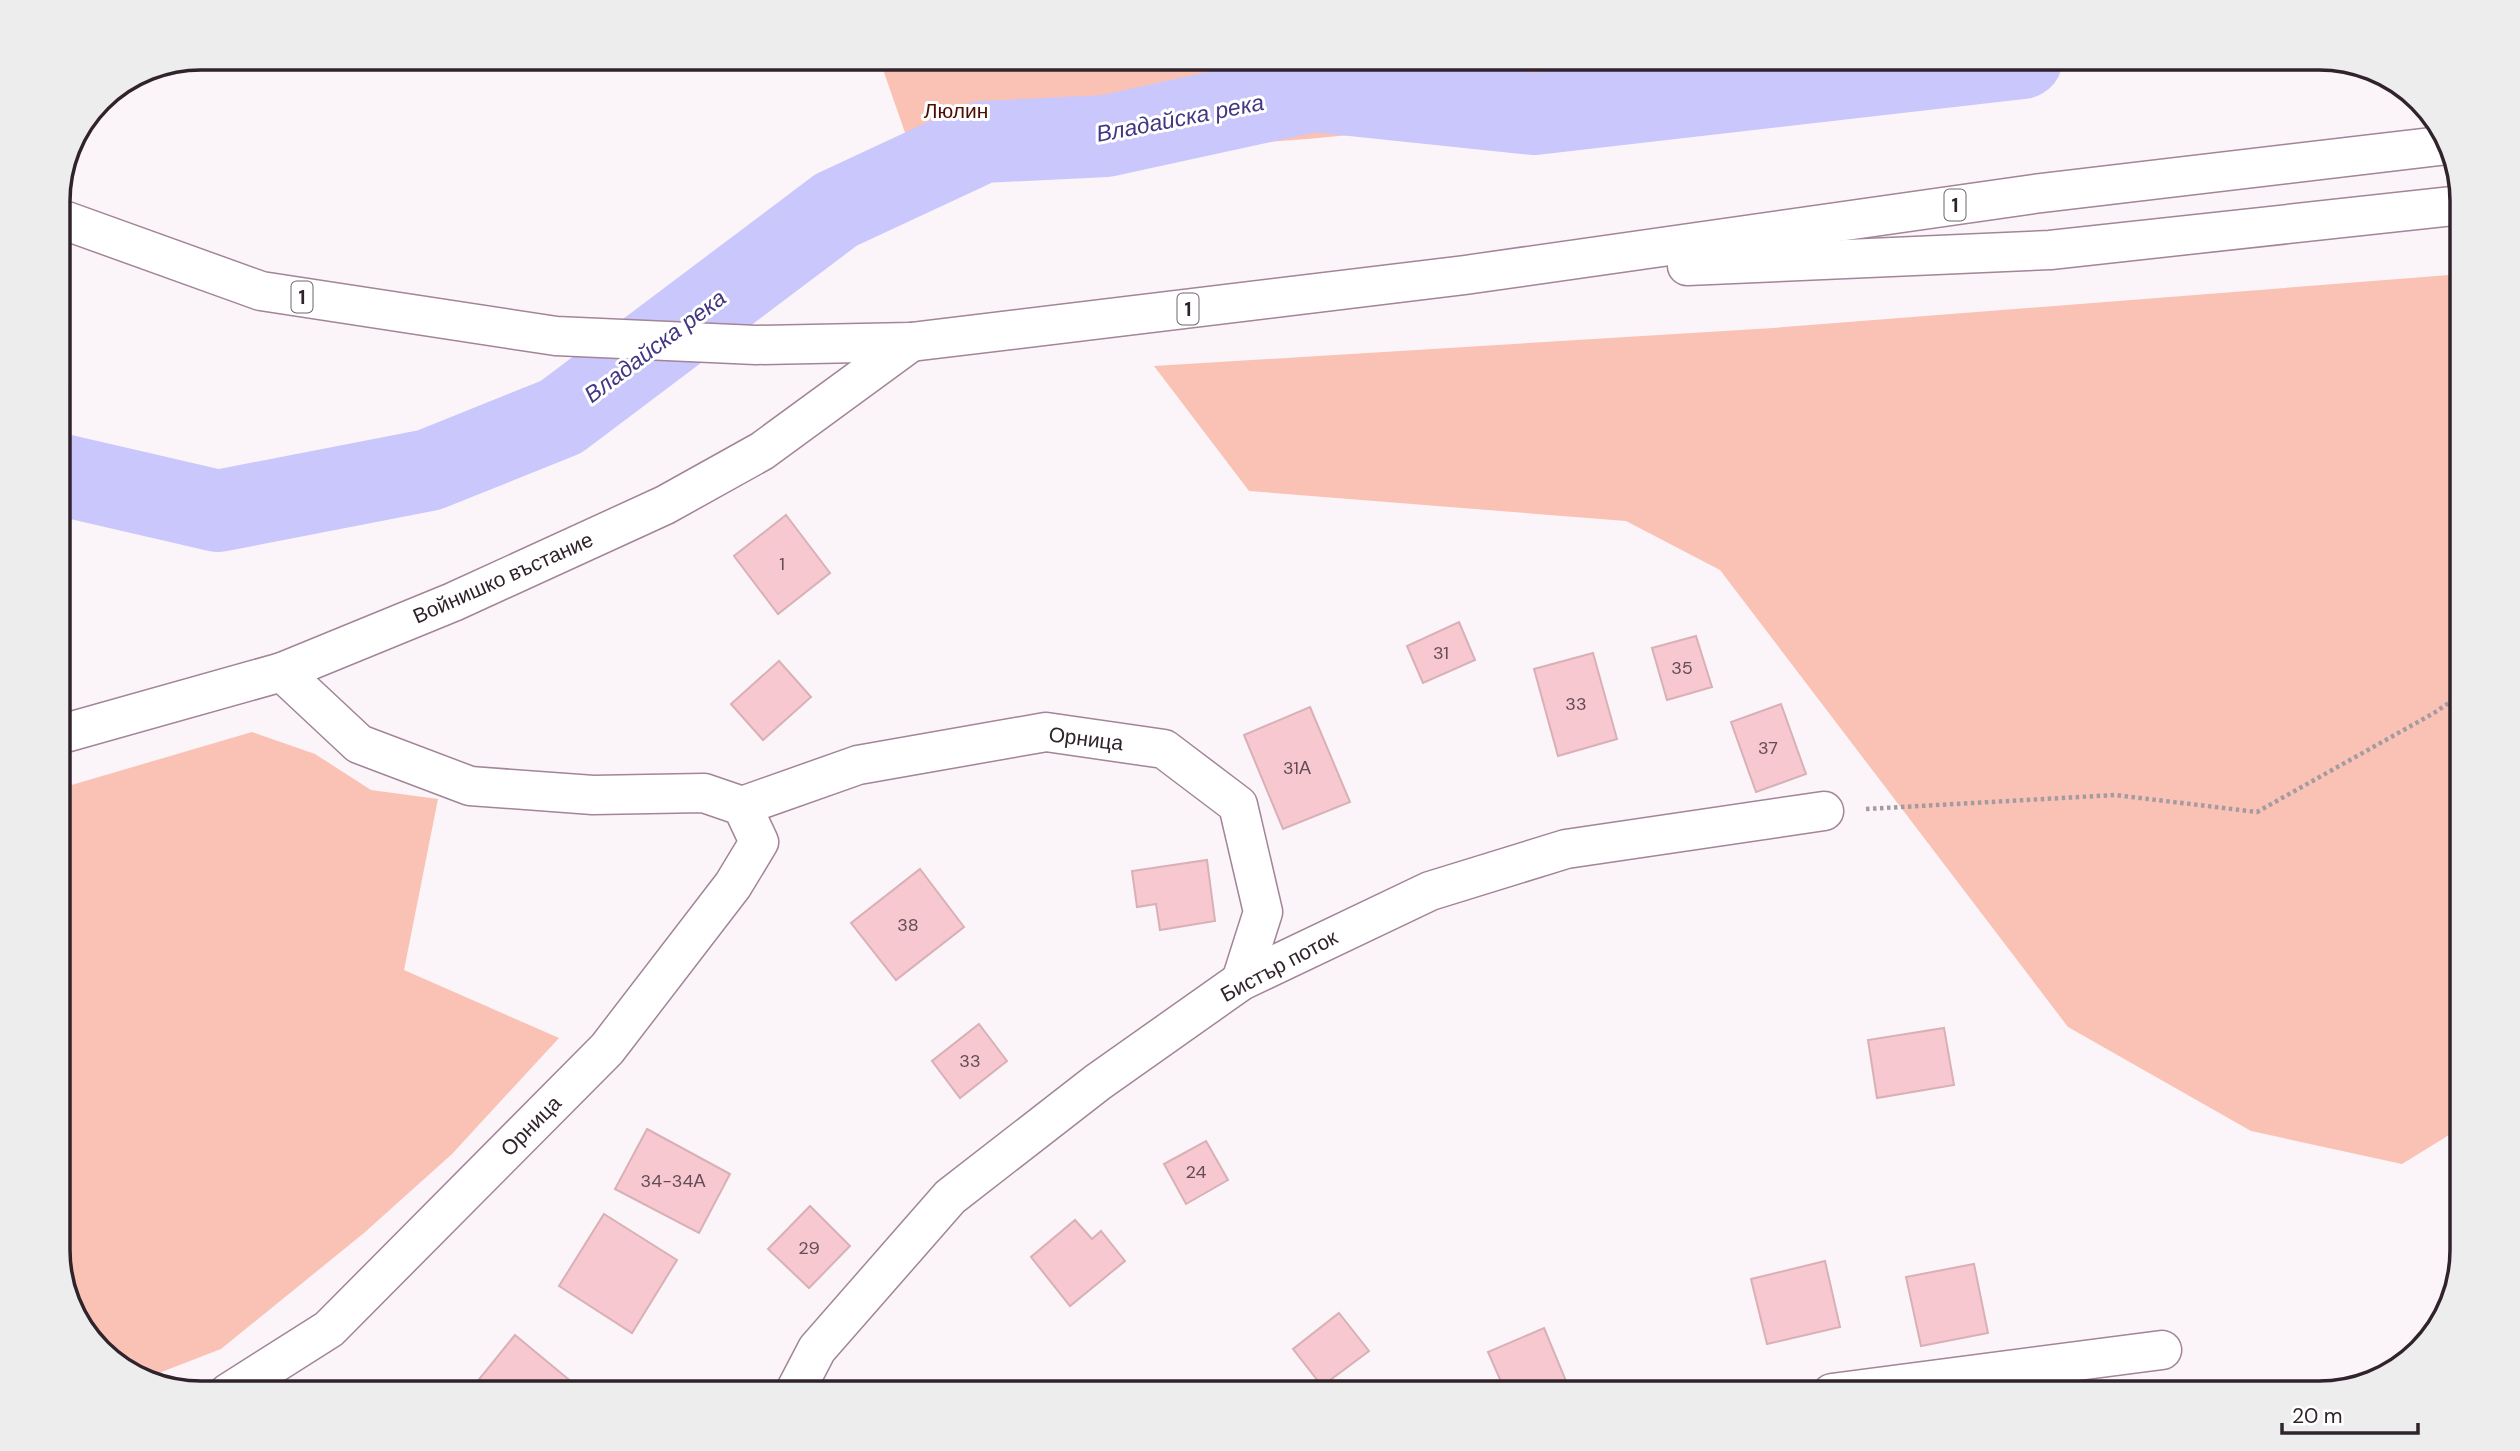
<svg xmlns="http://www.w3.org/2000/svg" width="2520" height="1451" font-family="'DM Sans',sans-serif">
	<rect width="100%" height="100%" fill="#fbf4f8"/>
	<!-- green -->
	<g fill="#fac2b5">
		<path d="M 879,58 L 2162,58 L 1307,139 L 917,167 Z"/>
		<path d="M 2462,274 L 2462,1127 L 2402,1164 L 2251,1131 L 2068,1027 L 1720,570 L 1626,521 L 1249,491 L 1154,366 L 1773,328 Z"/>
		<path d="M 252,732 L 315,754 L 371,790 L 438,799 L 404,970 L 559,1038 L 452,1154 L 364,1233 L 221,1349 L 146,1378 L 130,1374 L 82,1329 L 58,1259 L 58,789 Z"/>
	</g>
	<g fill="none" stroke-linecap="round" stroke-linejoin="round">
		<!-- stream -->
		<path stroke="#9b96be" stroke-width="14" d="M 1411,101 L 1427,58"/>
		<!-- river -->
		<path stroke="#c9c7fc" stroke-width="82" d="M 58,474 L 218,511 L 429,470 L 561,417 L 836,210 L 982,142 L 1106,136 L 1313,91 L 1534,114 L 2022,58"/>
	</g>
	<!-- building -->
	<g fill="#f8c8d0" stroke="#d8b0b6" stroke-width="2">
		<path d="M 786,515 L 830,573 L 778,614 L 734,556 Z"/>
		<path d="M 1459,622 L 1475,660 L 1423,683 L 1407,646 Z"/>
		<path d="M 1696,636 L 1712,687 L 1667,700 L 1652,648 Z"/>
		<path d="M 1593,653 L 1617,739 L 1558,756 L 1534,669 Z"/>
		<path d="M 779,661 L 811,697 L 763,740 L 731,704 Z"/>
		<path d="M 1781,704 L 1806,774 L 1756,792 L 1731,722 Z"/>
		<path d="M 1310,707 L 1350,802 L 1283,829 L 1244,735 Z"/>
		<path d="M 1207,860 L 1215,921 L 1160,930 L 1156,904 L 1137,907 L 1132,871 Z"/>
		<path d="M 920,869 L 964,927 L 896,980 L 851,923 Z"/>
		<path d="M 979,1024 L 1007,1061 L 960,1098 L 932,1061 Z"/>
		<path d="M 1944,1028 L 1954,1085 L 1877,1098 L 1868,1040 Z"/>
		<path d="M 647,1129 L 730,1174 L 699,1233 L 615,1189 Z"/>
		<path d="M 1206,1141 L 1228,1180 L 1186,1204 L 1164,1164 Z"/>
		<path d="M 810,1206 L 850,1246 L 809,1288 L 768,1249 Z"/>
		<path d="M 604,1214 L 677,1260 L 632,1333 L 559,1286 Z"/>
		<path d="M 1075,1220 L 1092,1239 L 1101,1231 L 1125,1261 L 1070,1306 L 1031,1257 Z"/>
		<path d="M 1825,1261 L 1840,1327 L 1767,1344 L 1751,1279 Z"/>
		<path d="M 1974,1264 L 1988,1333 L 1921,1346 L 1906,1277 Z"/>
		<path d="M 1339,1313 L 1369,1351 L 1322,1386 L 1293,1349 Z"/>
		<path d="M 1544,1328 L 1571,1393 L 1506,1393 L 1488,1352 Z"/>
		<path d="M 515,1335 L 585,1393 L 468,1393 Z"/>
	</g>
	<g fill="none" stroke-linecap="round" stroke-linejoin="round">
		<!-- minor casing -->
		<g stroke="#a38498" stroke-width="41">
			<g id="minor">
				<path d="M 742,806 L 858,765 L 1046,732 L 1164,749 L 1238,805 L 1263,912 L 1241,981"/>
				<path d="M 228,1393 L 329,1329 L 607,1049 L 733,885 L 759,842 L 742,806 L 704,793 L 593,795 L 470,786 L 359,744 L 282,672"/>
				<path d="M 794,1393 L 817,1349 L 950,1197 L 1098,1082 L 1241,981 L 1430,891 L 1566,849 L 1824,811"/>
				<path d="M 1832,1393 L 2162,1350"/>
			</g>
		</g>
		<!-- tertiary casing -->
		<g stroke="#a38498" stroke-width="41">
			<path id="tertiary" d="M 58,735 L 282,672 L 453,602 L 665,505 L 762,451 L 911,342"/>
		</g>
		<!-- trunk casing -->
		<g stroke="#a38498" stroke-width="41">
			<g id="trunk">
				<path d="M 58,218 L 261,291 L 556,336 L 756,345 L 911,342 L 1465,275 L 2034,194 L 2448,145"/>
				<path d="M 1687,266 L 2050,250 L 2462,205"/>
			</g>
		</g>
		<!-- path -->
		<path stroke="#a49ba1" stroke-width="4.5" stroke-dasharray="3.5 3.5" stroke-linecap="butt" d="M 1866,809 L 2115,795 L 2257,812 L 2434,713 L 2462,694"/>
		<!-- minor -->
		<use href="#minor" stroke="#fff" stroke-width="38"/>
		<!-- tertiary -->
		<use href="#tertiary" stroke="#fff" stroke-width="38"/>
		<!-- trunk -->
		<use href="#trunk" stroke="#fff" stroke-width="38"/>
	</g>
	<g text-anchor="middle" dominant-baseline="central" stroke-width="6" stroke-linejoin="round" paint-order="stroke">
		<!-- number labels -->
		<g font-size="18" fill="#624c55">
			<text x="782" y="564">1</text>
			<text x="1441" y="653">31</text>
			<text x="1682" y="668">35</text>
			<text x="1576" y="704">33</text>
			<text x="1768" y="748">37</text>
			<text x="1297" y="768">31А</text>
			<text x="908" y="925">38</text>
			<text x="970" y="1061">33</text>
			<text x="1196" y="1172">24</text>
			<text x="673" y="1181">34-34А</text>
			<text x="809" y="1248">29</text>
		</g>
		<!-- shield labels -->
		<g fill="#fff" stroke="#6e656b" stroke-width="2">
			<rect x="1944.5" y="189.5" width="21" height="31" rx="5"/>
			<rect x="291.5" y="281.5" width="21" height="31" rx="5"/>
			<rect x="1177.5" y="293.5" width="21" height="31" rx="5"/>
		</g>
		<g font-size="19" font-weight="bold" fill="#30232c">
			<text x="1955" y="205">1</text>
			<text x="302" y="297">1</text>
			<text x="1188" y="309">1</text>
		</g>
		<!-- park labels -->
		<g font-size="21" fill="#4f0e02" stroke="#fff">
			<text x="956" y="111">Люлин</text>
		</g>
		<!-- street labels -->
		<g font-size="21" fill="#30232c" stroke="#fff">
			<text transform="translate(503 578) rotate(-24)">Войнишко въстание</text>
			<text transform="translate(1086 739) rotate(7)">Орница</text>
			<text transform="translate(1279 966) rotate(-28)">Бистър поток</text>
			<text transform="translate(531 1126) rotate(-45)">Орница</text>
		</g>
		<!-- water labels -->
		<g font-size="23" font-style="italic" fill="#433783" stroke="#fff">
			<text transform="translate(1180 118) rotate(-11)">Владайска река</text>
			<text transform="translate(655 346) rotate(-37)">Владайска река</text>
		</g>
	</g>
	<!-- crop -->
	<path d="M0 0H2520V1451H0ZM201 70H2319A131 131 0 0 1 2450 201V1250A131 131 0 0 1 2319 1381H201A131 131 0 0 1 70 1250V201A131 131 0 0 1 201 70Z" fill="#eeedee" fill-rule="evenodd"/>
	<path fill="none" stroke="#30232c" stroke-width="3.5" d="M201 70H2319A131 131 0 0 1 2450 201V1250A131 131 0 0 1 2319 1381H201A131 131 0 0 1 70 1250V201A131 131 0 0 1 201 70Z"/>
	<!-- scale -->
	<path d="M2282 1423v10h136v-10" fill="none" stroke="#30232c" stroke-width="3.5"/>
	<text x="2292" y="1423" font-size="21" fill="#30232c" stroke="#ffffff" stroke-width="5" paint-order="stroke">20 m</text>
</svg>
